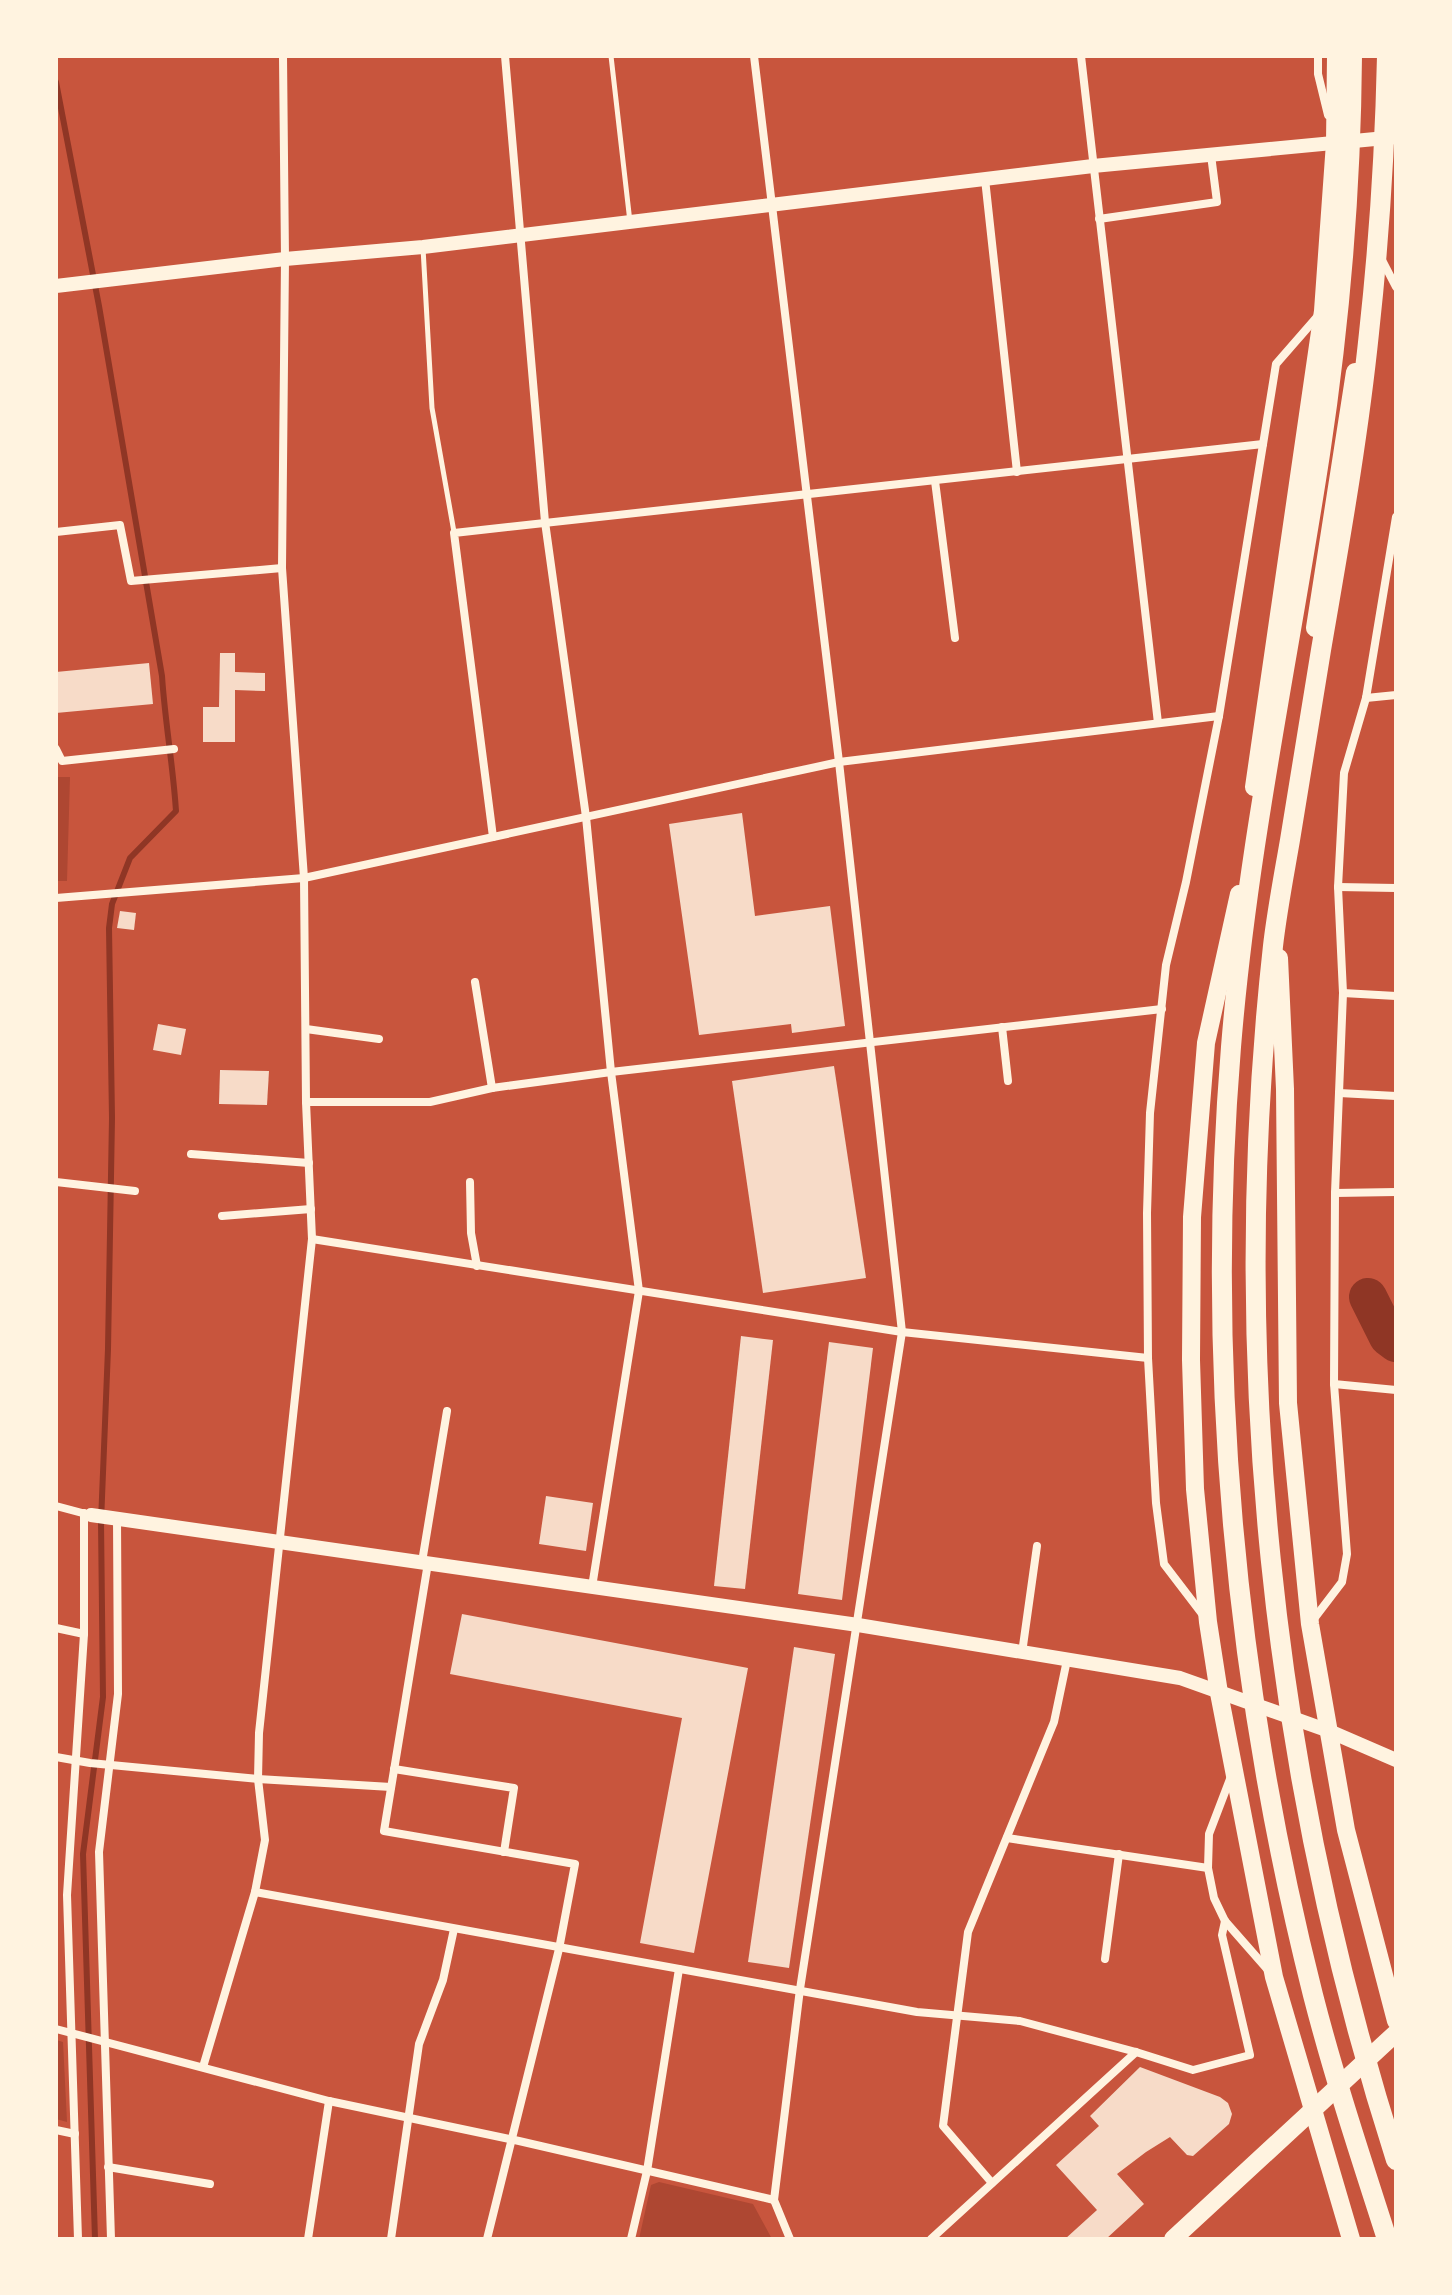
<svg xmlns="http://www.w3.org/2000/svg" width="1452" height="2295" font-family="Barlow,sans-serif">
	<rect width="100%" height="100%" fill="#c8553d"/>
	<!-- green -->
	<g fill="#ae4732">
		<path d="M 56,777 L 70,777 L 67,881 L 56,881 Z"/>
		<path d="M 56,2040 L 63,2042 L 67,2122 L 56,2119 Z"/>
		<path d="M 659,2182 L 753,2204 L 772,2239 L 639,2239 L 651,2185 Z"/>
	</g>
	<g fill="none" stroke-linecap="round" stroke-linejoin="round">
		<!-- stream -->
		<path stroke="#8f3625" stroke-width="6" d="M 56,82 L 99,306 L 162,676 C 165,722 173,765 176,811 L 130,858 L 112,904 L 109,928 L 112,1118 L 108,1349 L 101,1522 L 103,1697 L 83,1854 L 95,2239"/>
		<!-- river -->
		<path stroke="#8f3625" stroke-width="38" d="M 1368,1297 L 1388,1337 L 1396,1343"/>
	</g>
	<!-- building -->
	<g fill="#f7dbc8">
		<path d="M 220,653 L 235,653 L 235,672 L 265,673 L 265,691 L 235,690 L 235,742 L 203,742 L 203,707 L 219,707 Z"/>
		<path d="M 149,663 L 153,704 L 56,713 L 56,672 Z"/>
		<path d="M 742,813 L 755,916 L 830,906 L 845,1026 L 792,1033 L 791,1024 L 699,1035 L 669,824 Z"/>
		<path d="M 120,911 L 136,913 L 134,930 L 117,928 Z"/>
		<path d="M 158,1024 L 186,1029 L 181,1055 L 153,1050 Z"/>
		<path d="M 834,1066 L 866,1278 L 763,1293 L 732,1081 Z"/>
		<path d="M 220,1070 L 269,1071 L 267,1105 L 219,1104 Z"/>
		<path d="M 741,1336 L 773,1340 L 745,1589 L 714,1586 Z"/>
		<path d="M 829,1342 L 873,1348 L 842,1600 L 798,1594 Z"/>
		<path d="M 546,1496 L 593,1503 L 586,1551 L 539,1544 Z"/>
		<path d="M 462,1614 L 748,1668 L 694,1953 L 640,1943 L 682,1718 L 450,1674 Z"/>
		<path d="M 794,1647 L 835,1654 L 789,1968 L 748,1962 Z"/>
		<path d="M 1140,2067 L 1220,2097 L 1228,2103 L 1232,2114 L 1229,2124 L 1193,2156 L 1187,2155 L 1170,2137 L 1146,2152 L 1117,2174 L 1144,2204 L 1106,2239 L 1065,2239 L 1097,2210 L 1056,2165 L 1099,2126 L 1090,2116 Z"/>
	</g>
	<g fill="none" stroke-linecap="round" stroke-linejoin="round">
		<!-- service -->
		<g stroke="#fff3e0" stroke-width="5">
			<path d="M 611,56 L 630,222"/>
			<path d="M 423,248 L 432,408 L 454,532"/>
		</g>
		<!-- minor -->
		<g stroke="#fff3e0" stroke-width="8">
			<path d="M 505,56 L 545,522 L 586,817 L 611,1072 L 639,1291 L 592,1587"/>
			<path d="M 754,56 L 839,762 L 902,1332 L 800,1989 L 774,2200 L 790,2239"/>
			<path d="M 1081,56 L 1158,723"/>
			<path d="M 1318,56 L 1318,74 L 1328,115"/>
			<path d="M 985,179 L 1017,472"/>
			<path d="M 1099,219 L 1217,202 L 1211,155"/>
			<path d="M 1381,258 L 1396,287"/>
			<path d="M 935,481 L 955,638"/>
			<path d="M 56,532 L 120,525 L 131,581 L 282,568"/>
			<path d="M 1366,698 L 1396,695"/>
			<path d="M 56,749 L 62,761 L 174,749"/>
			<path d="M 493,837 L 454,533 L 1263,444"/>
			<path d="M 1338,887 L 1396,888"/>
			<path d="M 56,898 L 304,878 L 839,762 L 1219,716"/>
			<path d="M 475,982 L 492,1088"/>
			<path d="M 1343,993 L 1396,996"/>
			<path d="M 1002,1027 L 1008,1081"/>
			<path d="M 306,1029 L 379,1039"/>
			<path d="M 1339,1093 L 1396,1096"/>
			<path d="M 306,1102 L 430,1102 L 492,1088 L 611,1072 L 1162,1009"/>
			<path d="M 191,1154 L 309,1163"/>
			<path d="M 56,1182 L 135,1191"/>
			<path d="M 470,1182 L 471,1233 L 477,1266"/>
			<path d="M 1335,1193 L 1396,1192"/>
			<path d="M 222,1216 L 311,1209"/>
			<path d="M 312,1239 L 902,1332 L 1148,1358"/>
			<path d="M 1334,1384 L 1396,1390"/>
			<path d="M 56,1506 L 86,1514"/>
			<path d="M 422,1562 L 447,1411"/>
			<path d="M 428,1563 L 384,1831 L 575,1864 L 559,1949 L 487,2239"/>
			<path d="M 1203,1615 L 1164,1564 L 1156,1503 L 1148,1358 L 1147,1213 L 1150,1113 L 1166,965 L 1186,882 L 1219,716 L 1276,364 L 1317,317"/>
			<path d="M 1313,1620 L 1342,1582 L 1347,1554 L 1334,1384 L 1335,1193 L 1343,993 L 1338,887 L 1344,773 L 1366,698 L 1396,517"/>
			<path d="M 56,1628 L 84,1634"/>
			<path d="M 1022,1653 L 1037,1546"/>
			<path d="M 56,1757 L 90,1763 L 258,1779 L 391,1787"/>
			<path d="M 394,1769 L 514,1788 L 504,1852"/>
			<path d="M 1230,1779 L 1209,1834 L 1208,1868 L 1214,1898 L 1225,1921 L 1268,1970"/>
			<path d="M 1007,1838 L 1208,1868"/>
			<path d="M 255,1892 L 917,2012 L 1020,2021 L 1136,2052 L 1193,2070 L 1250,2055 L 1222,1935 L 1225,1921"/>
			<path d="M 1105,1959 L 1119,1854"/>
			<path d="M 56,2029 L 329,2101 L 519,2141 L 774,2200"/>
			<path d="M 203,2067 L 255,1892 L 265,1840 L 258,1779 L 259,1733 L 312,1239 L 306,1102 L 304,878 L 282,568 L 285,259 L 283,56"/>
			<path d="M 56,2130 L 75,2134"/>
			<path d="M 108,2167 L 210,2184"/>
			<path d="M 992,2183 L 943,2126 L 968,1932 L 1054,1722 L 1067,1660"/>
			<path d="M 78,2239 L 67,1895 L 84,1634 L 84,1513"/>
			<path d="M 111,2239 L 99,1852 L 118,1694 L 117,1519"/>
			<path d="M 308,2239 L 329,2101"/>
			<path d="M 391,2239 L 419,2044 L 443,1980 L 454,1929"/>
			<path d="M 631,2239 L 647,2171 L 679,1969"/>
			<path d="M 931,2239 L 1136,2052"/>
		</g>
		<!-- tertiary -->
		<g stroke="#fff3e0" stroke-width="14">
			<path d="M 56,286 L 285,259 L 423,247 L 1093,166 L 1396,137"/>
			<path d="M 91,1515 L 858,1625 L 1180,1678 L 1329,1731 L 1396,1760"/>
		</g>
		<!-- trunk -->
		<g stroke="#fff3e0" stroke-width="18">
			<path d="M 1315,628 L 1355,372"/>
			<path d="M 1254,787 L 1323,311 L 1335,143 L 1336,56"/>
			<path d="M 1239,894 L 1206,1043 L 1192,1217 L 1191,1360 L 1195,1489 L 1208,1622 L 1219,1693 L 1274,1977 L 1351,2239"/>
			<path d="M 1279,958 L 1285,1089 L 1288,1403 L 1310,1624 L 1346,1830 L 1396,2021"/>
			<path d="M 1173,2239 L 1396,2033"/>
		</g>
		<!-- motorway -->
		<g stroke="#fff3e0" stroke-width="20">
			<path d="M 1352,56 C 1351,189 1340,322 1320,454 C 1290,652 1247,848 1231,1047 C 1205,1364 1235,1687 1313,1995 C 1334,2077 1361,2158 1387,2239"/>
			<path d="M 1387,56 C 1385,148 1379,242 1369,333 C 1358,440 1339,545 1321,650 C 1311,714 1300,777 1290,840 C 1284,875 1277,911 1273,946 C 1228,1353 1271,1770 1396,2160"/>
		</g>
	</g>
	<!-- border -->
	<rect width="1452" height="2295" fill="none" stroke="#fff3e0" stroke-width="116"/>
</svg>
